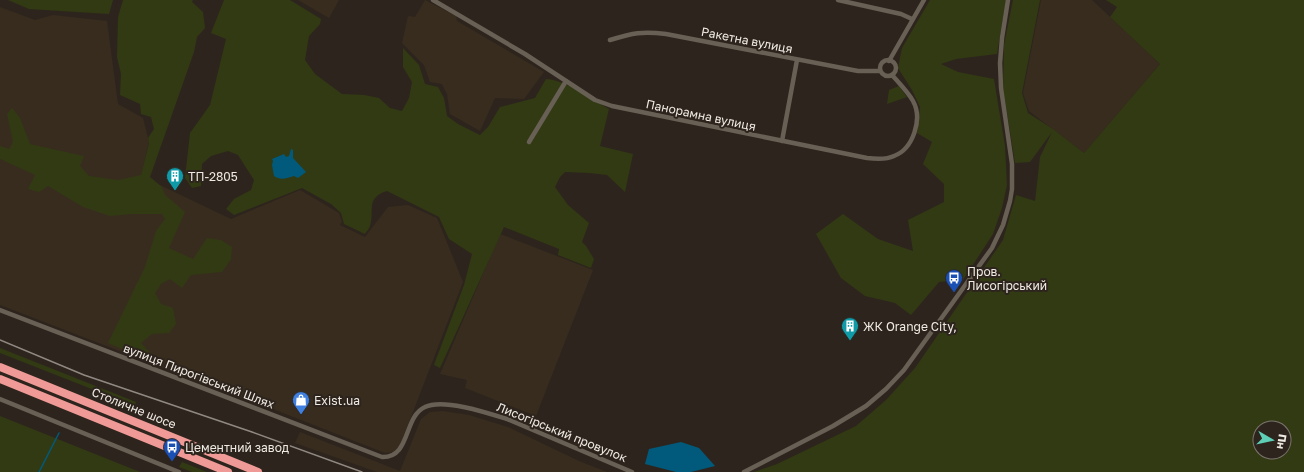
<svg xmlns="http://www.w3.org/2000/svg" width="1304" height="472" font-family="'Golos Text',sans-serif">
	<rect width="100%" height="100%" fill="#2d251d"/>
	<!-- built -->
	<g fill="#382c1e">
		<path d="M 298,0 L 339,0 L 329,18 Z"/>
		<path d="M 425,0 L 456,16 L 457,21 L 544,72 L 524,99 L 495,98 L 480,131 L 450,114 L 447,94 L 442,84 L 430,82 L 424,65 L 402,43 L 408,16 L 415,17 Z"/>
		<path d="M 1041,0 L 1092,0 L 1160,64 L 1084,153 L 1029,111 L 1023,93 Z"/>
		<path d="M 0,7 L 35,20 L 53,15 L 107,21 L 118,104 L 143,118 L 149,142 L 141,176 L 231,219 L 300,190 L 339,213 L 342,222 L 340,225 L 365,237 L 388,207 L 408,205 L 437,218 L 463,282 L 398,451 L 385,453 L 253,401 L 252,402 L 0,305 Z"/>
		<path d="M 500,234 L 593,270 L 536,416 L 465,388 L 467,380 L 440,374 Z"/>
		<path d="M 443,411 L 469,415 L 508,427 L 579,461 L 607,472 L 377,472 L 295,443 L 300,432 L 400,471 L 421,419 L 430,412 Z"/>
	</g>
	<!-- green -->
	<g fill="#323a14" fill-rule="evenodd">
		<path d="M 8,0 L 113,0 L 109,14 L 29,9 Z"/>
		<path d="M 123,0 L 193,0 L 192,2 L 203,12 L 205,28 L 197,37 L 194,52 L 150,177 L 162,187 L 165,195 L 185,212 L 169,248 L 193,259 L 207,238 L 221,240 L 232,247 L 231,259 L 222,272 L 191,275 L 182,288 L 170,279 L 161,284 L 155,293 L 161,304 L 173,308 L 176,324 L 169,333 L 152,334 L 141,343 L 152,355 L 149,360 L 108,343 L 145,267 L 156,231 L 165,219 L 162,214 L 133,214 L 110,216 L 83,207 L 48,186 L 39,192 L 28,189 L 35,175 L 0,159 L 0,146 L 9,149 L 13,142 L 7,114 L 12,108 L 20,118 L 30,144 L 84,156 L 80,166 L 89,176 L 118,180 L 141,175 L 149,143 L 148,138 L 154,129 L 151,117 L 141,114 L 140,104 L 120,95 L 121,74 L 117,57 L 118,17 Z"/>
		<path d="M 224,0 L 290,0 L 321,19 L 320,24 L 309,36 L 305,60 L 315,74 L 342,94 L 364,95 L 379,98 L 390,108 L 402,111 L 409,98 L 412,82 L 403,67 L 403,48 L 419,65 L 425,84 L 438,87 L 444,98 L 447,116 L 458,124 L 480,135 L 488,127 L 500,107 L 535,98 L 546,79 C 563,79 594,100 609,109 L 600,146 L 633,154 L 625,192 L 607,175 L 589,173 L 565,172 L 560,177 L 555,187 L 568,205 L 589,223 L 582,242 L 586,246 L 594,259 L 591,268 L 558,255 L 559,249 L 504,227 L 440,368 L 434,365 L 464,285 L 472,254 L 449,239 L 439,217 L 387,191 C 365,198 375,210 370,226 C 369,229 366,232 365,234 L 344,224 L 341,213 L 331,204 L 302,188 L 234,215 L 226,209 L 234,199 L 251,190 L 254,180 L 238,155 L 228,151 L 211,156 L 202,164 L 201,186 L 192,188 L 185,178 L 190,133 L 210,105 L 226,39 L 211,33 Z"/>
		<path d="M 930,0 L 1006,0 L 997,54 L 956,59 L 941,64 L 958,72 L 994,79 L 1005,146 L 1007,185 L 1002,208 L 993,234 L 963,280 L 939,282 L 911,315 L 895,303 L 865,296 L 841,278 L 816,234 L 843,214 L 878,239 L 913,251 L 908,220 L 944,202 L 944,184 L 923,164 L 932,142 L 917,133 L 920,107 L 912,90 L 898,68 L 902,48 Z"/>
		<path d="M 1013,0 L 1040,0 L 1022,93 L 1028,113 L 1053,129 L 1084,153 L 1160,64 L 1110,17 L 1117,7 L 1106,0 L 1304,0 L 1304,472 L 754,472 L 777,464 L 856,426 L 886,400 L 915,368 L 1003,240 L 1016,195 L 1035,201 L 1040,157 L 1052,132 L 1030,162 L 1015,163 L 1003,88 L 1004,45 ZM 1260,428 L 1284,428 L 1284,452 L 1260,452 Z"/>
		<path d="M 899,86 L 907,97 L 887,104 L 889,90 Z"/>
		<path d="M 0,348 L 136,402 L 135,406 L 0,353 Z"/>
		<path d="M 0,416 L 140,472 L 0,472 Z"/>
		<path d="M 182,462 L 207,472 L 192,472 L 179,467 Z"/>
	</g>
	<!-- water -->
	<g fill="#015a7c">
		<path d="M 291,149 L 293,150 L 293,158 L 306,172 L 298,178 L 294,176 C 287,178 281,181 274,176 L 272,165 L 273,161 L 272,159 L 284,154 L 286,157 L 289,156 Z"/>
		<path d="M 681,442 L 699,448 L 715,466 L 691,472 L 676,472 L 645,464 L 649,449 Z"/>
	</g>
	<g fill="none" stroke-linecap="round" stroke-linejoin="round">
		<!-- stream -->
		<path stroke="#015a7c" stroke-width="1.5" d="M 39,472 L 59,433"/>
		<!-- street -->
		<g stroke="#685f55" stroke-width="4.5">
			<path d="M 433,0 L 525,54 L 595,100 L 612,106 L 867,158 C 875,159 886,160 894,156 C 913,149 923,119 913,101 C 908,92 899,83 892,75"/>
			<path d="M 838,0 L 901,14 L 912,19"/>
			<path d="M 610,40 C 633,33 642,31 666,34 L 858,71 L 880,71"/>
			<circle cx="888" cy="68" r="8"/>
			<path d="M 889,61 L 924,0"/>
			<path d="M 782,141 L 797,60"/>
			<path d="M 529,142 L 566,81"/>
			<path d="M 0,310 L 382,457 C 411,458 403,417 425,407 C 443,398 488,413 507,419 L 632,472"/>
			<path d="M 0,399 L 179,472"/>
			<path d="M 744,472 L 833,426 L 866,406 L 886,389 L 904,370 L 992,248 L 1003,225 L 1010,201 L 1012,189 L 1012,164 L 1001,88 L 1000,63 L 1002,38 L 1008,0"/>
		</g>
		<!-- highway -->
		<g stroke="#ef9a96" stroke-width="8">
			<path d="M 0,367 L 258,472"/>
			<path d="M 0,379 L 228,472"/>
		</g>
		<!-- rail -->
		<path stroke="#908982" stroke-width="1.5" d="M 0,340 L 84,375 L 252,432 L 362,472"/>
	</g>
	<!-- icons -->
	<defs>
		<g id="building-pin" transform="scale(0.9)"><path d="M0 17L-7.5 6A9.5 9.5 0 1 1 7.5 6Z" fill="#0f9aa8" stroke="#2d251d"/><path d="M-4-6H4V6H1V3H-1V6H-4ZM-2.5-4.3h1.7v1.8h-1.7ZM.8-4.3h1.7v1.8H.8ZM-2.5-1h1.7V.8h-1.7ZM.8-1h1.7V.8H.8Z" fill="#fff"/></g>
		<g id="bus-pin" transform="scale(0.9)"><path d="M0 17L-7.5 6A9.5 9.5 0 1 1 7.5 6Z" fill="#1a4fb4" stroke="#2d251d"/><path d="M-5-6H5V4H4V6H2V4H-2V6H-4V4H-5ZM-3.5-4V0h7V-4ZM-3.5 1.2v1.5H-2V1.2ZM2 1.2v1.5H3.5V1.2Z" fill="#fff"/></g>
		<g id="shop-pin" transform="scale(0.9)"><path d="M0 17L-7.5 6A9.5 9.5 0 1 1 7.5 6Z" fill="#3f7fe0" stroke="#2d251d"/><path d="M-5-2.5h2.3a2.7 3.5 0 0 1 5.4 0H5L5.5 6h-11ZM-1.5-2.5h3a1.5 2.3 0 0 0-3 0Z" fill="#fff"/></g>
	</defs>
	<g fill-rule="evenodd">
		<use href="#building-pin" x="175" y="176"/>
		<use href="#bus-pin" x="954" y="278"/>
		<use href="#building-pin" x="850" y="326"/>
		<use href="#shop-pin" x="301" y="400"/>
		<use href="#bus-pin" x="172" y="447"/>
	</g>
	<g text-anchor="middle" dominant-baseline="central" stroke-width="4" stroke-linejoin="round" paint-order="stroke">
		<!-- street labels -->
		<g font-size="12" fill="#f0eae4" stroke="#2d251d">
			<text transform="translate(747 40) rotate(11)">Ракетна вулиця</text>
			<text transform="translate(701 115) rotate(12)">Панорамна вулиця</text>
			<text transform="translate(199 376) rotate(21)">вулиця Пирогівський Шлях</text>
			<text transform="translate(134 408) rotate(22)">Столичне шосе</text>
			<text transform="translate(562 432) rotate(22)">Лисогірський провулок</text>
		</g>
		<!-- poi labels -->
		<g font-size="12" fill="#f0eae4" stroke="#2d251d" text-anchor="start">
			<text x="188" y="176">ТП-2805</text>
			<text x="967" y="271">Пров.<tspan x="967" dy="14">Лисогірський</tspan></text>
			<text x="863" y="326">ЖК Orange City,</text>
			<text x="314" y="400">Exist.ua</text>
			<text x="185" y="447">Цементний завод</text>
		</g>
	</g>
	<!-- north arrow -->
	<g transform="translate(1272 440) rotate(99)"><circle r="19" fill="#2d251d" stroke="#7b746d"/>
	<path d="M0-3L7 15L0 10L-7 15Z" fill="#5eceb7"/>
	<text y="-6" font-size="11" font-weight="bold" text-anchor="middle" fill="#f0eae4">Пн</text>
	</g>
</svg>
